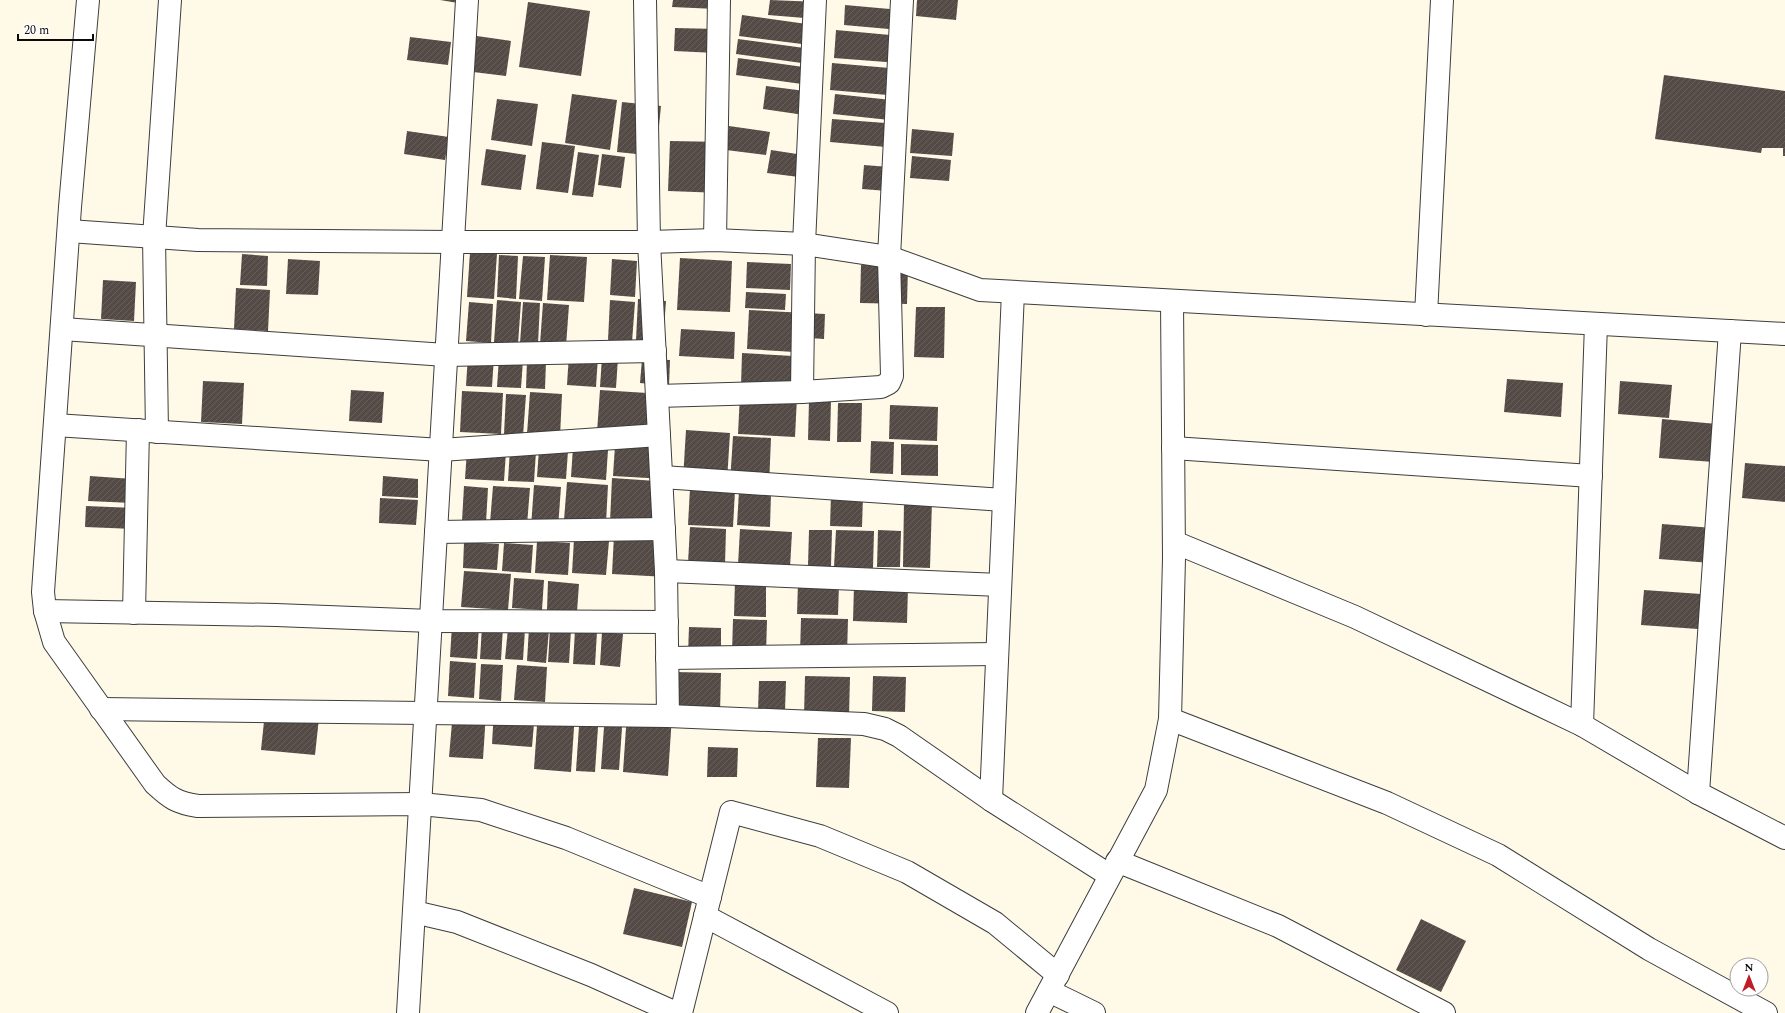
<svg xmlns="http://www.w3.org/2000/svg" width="1785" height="1013" font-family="Spectral,serif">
	<defs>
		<pattern id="building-hatch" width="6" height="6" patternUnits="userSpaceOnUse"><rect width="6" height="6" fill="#544b46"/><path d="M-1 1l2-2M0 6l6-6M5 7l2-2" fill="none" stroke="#68605c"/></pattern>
	</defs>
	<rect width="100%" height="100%" fill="#fffae8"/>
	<!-- building -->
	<g fill="url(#building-hatch)">
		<path d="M 440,0 L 459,0 L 458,3 Z"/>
		<path d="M 673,0 L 716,0 L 716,9 L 672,7 Z"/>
		<path d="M 770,0 L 819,2 L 817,19 L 768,15 Z"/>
		<path d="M 917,0 L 958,0 L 956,20 L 916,16 Z"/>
		<path d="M 528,2 L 590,11 L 581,76 L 519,67 Z"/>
		<path d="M 845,5 L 901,10 L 900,30 L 844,25 Z"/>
		<path d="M 742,15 L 821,26 L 818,46 L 739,36 Z"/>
		<path d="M 675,28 L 718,29 L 716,53 L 674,51 Z"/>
		<path d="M 836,30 L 901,36 L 899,63 L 834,58 Z"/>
		<path d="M 470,35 L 511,41 L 506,76 L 465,71 Z"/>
		<path d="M 410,37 L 451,42 L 448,65 L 407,60 Z"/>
		<path d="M 738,39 L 819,50 L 816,65 L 736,54 Z"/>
		<path d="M 738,58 L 818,69 L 816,86 L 736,75 Z"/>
		<path d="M 832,63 L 901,69 L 899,96 L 830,90 Z"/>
		<path d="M 1664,75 L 1785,91 L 1785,156 L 1783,156 L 1783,148 L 1762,148 L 1761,153 L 1655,139 Z"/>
		<path d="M 766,86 L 821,93 L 818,117 L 763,109 Z"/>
		<path d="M 572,94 L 617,100 L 610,150 L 565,143 Z"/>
		<path d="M 835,94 L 901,101 L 899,121 L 833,114 Z"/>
		<path d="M 497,99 L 538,104 L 532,146 L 491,140 Z"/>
		<path d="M 622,102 L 661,106 L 656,156 L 617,152 Z"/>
		<path d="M 832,119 L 899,124 L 897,148 L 830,142 Z"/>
		<path d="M 729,126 L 770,132 L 766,155 L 726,150 Z"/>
		<path d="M 912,129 L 954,133 L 952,156 L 910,153 Z"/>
		<path d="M 407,131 L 449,137 L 445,160 L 404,154 Z"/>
		<path d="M 670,141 L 724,142 L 722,193 L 668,191 Z"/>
		<path d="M 542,142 L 575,146 L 568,193 L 536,189 Z"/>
		<path d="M 486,149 L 526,155 L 521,190 L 481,185 Z"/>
		<path d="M 771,150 L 810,156 L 807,178 L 767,173 Z"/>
		<path d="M 578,152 L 599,155 L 593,197 L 572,195 Z"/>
		<path d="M 602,154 L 625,157 L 621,188 L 598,185 Z"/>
		<path d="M 912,156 L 951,160 L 949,181 L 910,178 Z"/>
		<path d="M 864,165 L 902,168 L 900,192 L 862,189 Z"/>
		<path d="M 470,252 L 497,253 L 494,299 L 467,297 Z"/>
		<path d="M 242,254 L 268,256 L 267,286 L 240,285 Z"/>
		<path d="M 499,255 L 518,256 L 516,299 L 497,297 Z"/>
		<path d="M 550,255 L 587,257 L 584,302 L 547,300 Z"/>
		<path d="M 523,256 L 545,257 L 542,301 L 519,299 Z"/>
		<path d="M 680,258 L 732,261 L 730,312 L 677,310 Z"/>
		<path d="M 288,259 L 320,261 L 318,295 L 286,294 Z"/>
		<path d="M 612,259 L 637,261 L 635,297 L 610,295 Z"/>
		<path d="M 747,262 L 791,264 L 790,290 L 746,288 Z"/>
		<path d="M 861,265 L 908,266 L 907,304 L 860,303 Z"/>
		<path d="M 103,280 L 136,282 L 134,321 L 101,319 Z"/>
		<path d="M 236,288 L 270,290 L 268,331 L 234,329 Z"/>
		<path d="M 746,292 L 786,294 L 785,310 L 745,308 Z"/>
		<path d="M 638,299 L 666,301 L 663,341 L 636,340 Z"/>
		<path d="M 497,300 L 521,302 L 518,344 L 494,342 Z"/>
		<path d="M 610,300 L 635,302 L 632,342 L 608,340 Z"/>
		<path d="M 469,302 L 493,304 L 491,343 L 466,341 Z"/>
		<path d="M 523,302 L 540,303 L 538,344 L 520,343 Z"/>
		<path d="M 543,303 L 569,305 L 566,346 L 540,344 Z"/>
		<path d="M 916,307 L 945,307 L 944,358 L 914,357 Z"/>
		<path d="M 749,310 L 825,314 L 824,339 L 795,337 L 794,352 L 747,349 Z"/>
		<path d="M 681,329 L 735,332 L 734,359 L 679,356 Z"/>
		<path d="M 742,353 L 793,356 L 791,388 L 741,385 Z"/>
		<path d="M 569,354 L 598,356 L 596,387 L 567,385 Z"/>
		<path d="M 468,355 L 494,356 L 492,387 L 466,386 Z"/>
		<path d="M 602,357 L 618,358 L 616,388 L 600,387 Z"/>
		<path d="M 499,358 L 523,360 L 521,388 L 497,387 Z"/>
		<path d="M 642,359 L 670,360 L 669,386 L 640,383 Z"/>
		<path d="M 527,360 L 546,361 L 545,389 L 526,388 Z"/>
		<path d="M 1507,379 L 1563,383 L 1561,417 L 1504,412 Z"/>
		<path d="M 203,381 L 244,383 L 242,424 L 201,422 Z"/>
		<path d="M 1620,381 L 1672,385 L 1669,418 L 1618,414 Z"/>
		<path d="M 351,390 L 384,392 L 382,423 L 349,421 Z"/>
		<path d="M 600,390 L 663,394 L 660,436 L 597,432 Z"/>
		<path d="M 462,391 L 503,393 L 501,434 L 460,432 Z"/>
		<path d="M 530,392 L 562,394 L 560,437 L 527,434 Z"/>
		<path d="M 506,394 L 526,395 L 523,436 L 504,434 Z"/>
		<path d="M 740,394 L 797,397 L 795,437 L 738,434 Z"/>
		<path d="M 809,400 L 831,400 L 830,441 L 808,440 Z"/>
		<path d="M 838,403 L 862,403 L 861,442 L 837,442 Z"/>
		<path d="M 890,405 L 938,407 L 937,441 L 889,439 Z"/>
		<path d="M 1662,419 L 1717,424 L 1714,462 L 1659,458 Z"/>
		<path d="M 686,430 L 730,433 L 727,481 L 683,479 Z"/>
		<path d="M 733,436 L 771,438 L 769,486 L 730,483 Z"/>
		<path d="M 871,441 L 894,442 L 893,474 L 870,473 Z"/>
		<path d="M 901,444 L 938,445 L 938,476 L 901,475 Z"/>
		<path d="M 615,445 L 667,448 L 665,479 L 613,476 Z"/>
		<path d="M 573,447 L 608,450 L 606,480 L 571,477 Z"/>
		<path d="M 467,449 L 506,452 L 504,481 L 465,479 Z"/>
		<path d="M 510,449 L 536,451 L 534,482 L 508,481 Z"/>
		<path d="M 539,449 L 568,451 L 566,479 L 537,477 Z"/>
		<path d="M 1745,463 L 1785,466 L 1785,502 L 1742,498 Z"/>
		<path d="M 90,476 L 133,479 L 132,503 L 88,501 Z"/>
		<path d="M 383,476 L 418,479 L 418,498 L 382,496 Z"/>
		<path d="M 612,478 L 671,482 L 668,526 L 610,522 Z"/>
		<path d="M 567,482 L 608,485 L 606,523 L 564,520 Z"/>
		<path d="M 534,485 L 561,487 L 558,528 L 531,527 Z"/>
		<path d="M 464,486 L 488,488 L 486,523 L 462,521 Z"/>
		<path d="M 493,486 L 530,488 L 527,525 L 490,523 Z"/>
		<path d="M 690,488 L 735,491 L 733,527 L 688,525 Z"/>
		<path d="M 739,491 L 771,493 L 770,527 L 737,525 Z"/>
		<path d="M 831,494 L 863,495 L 862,527 L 830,526 Z"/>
		<path d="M 380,498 L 418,500 L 416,525 L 379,523 Z"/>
		<path d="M 904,501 L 932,501 L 930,568 L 903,567 Z"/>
		<path d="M 86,506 L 135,508 L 134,529 L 85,527 Z"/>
		<path d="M 1662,524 L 1713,528 L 1711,563 L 1659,559 Z"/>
		<path d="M 690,527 L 726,529 L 725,565 L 688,563 Z"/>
		<path d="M 740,529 L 792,532 L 790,568 L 738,565 Z"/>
		<path d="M 809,530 L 832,530 L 831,566 L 808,566 Z"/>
		<path d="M 836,530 L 874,531 L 873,568 L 834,567 Z"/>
		<path d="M 878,530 L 901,531 L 900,567 L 877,567 Z"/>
		<path d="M 614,535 L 670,539 L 667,577 L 612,574 Z"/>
		<path d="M 574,539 L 609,541 L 606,575 L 572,573 Z"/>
		<path d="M 537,541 L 570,543 L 568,575 L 535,573 Z"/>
		<path d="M 464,542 L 499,544 L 497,570 L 463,568 Z"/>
		<path d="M 504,543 L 533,545 L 531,573 L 502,571 Z"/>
		<path d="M 464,571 L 511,574 L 508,610 L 461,607 Z"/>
		<path d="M 514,578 L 544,580 L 542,610 L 512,608 Z"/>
		<path d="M 735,580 L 766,581 L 766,617 L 734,616 Z"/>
		<path d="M 548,581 L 579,584 L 577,612 L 547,610 Z"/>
		<path d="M 798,582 L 839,584 L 838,615 L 797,614 Z"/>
		<path d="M 854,585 L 908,587 L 907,623 L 853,621 Z"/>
		<path d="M 1644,590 L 1701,594 L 1698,629 L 1641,625 Z"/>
		<path d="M 801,618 L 848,619 L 847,655 L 800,654 Z"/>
		<path d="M 733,619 L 767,620 L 766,654 L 732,653 Z"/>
		<path d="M 452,625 L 479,626 L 477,659 L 450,657 Z"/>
		<path d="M 482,626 L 503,627 L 501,660 L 480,659 Z"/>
		<path d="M 689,627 L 721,628 L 721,655 L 688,654 Z"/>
		<path d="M 508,628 L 525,629 L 523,660 L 505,659 Z"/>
		<path d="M 529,628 L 549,630 L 546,663 L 527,661 Z"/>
		<path d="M 550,629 L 571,630 L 569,663 L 548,662 Z"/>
		<path d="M 575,630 L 597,632 L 595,665 L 573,664 Z"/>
		<path d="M 602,632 L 623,634 L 620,667 L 600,665 Z"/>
		<path d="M 450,661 L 476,663 L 474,698 L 448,696 Z"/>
		<path d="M 481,664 L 503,665 L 501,701 L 479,699 Z"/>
		<path d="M 517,665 L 547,667 L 545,702 L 514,700 Z"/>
		<path d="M 675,672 L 721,673 L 720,713 L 674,711 Z"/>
		<path d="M 805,676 L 850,677 L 849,716 L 804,715 Z"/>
		<path d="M 873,676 L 906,677 L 905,712 L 872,711 Z"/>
		<path d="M 759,681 L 786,681 L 785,711 L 758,711 Z"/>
		<path d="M 494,709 L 535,712 L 532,747 L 492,744 Z"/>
		<path d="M 453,711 L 486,713 L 483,759 L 449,757 Z"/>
		<path d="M 538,711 L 575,713 L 571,772 L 534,769 Z"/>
		<path d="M 580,711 L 599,712 L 595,772 L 576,771 Z"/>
		<path d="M 265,712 L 319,718 L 315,755 L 261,750 Z"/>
		<path d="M 605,713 L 623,714 L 619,770 L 601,769 Z"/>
		<path d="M 627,713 L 672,716 L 668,776 L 623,772 Z"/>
		<path d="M 818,738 L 851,738 L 849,788 L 816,787 Z"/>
		<path d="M 708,747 L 738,748 L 737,777 L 707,777 Z"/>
		<path d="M 634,888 L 692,902 L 682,947 L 623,934 Z"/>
		<path d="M 1421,919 L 1466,941 L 1441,992 L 1396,970 Z"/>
	</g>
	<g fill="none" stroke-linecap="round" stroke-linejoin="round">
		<!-- minor casing -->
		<g stroke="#3d3d3d" stroke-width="24">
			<g id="minor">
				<path d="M 88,0 L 70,207 L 43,592 L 45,611 L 54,642 L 155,784 C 170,798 177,803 198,806 L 421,804 L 481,810 L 566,838 L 710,897"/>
				<path d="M 645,0 L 649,242 L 666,571 L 668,716"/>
				<path d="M 69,231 L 198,240 L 453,242 L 649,242 L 715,240 L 804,244 L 889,257 L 980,290 L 1785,334"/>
				<path d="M 715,240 L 719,0"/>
				<path d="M 1426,315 L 1442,0"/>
				<path d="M 62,329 L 446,355 L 655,351"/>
				<path d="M 802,392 L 804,244 L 815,0"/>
				<path d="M 657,396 L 802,392 L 881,387 L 889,383 L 892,376 L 889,257 L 902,0"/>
				<path d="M 55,425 L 441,450 L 659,435"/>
				<path d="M 157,432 L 154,237 L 170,0"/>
				<path d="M 1173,448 L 1591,476"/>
				<path d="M 662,477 L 1004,500"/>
				<path d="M 436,532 L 664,529"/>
				<path d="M 1174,542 L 1355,617 L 1582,725 L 1698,793 L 1785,838"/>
				<path d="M 666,571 L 1000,585"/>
				<path d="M 45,611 L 276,615 L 431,621 L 667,622"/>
				<path d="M 134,613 L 138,430"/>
				<path d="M 667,658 L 997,654"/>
				<path d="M 101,709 L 668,716 L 864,724 L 885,729 L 899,736 L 991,800 L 1109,875"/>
				<path d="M 1170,719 L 1387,803 L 1498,855 L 1649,949 L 1766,1013"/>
				<path d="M 1582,725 L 1596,324"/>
				<path d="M 1698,793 L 1730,331"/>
				<path d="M 991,800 L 1013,292"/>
				<path d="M 1117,861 L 1278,926 L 1444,1013"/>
				<path d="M 414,912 L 457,922 L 591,975 L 676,1013"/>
				<path d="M 705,916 L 887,1013"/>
				<path d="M 1049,991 L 1094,1013"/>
				<path d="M 408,1013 L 467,0"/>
				<path d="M 681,1013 L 731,812 L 820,836 L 907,872 L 995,923 L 1058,975"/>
				<path d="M 1037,1013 L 1156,790 L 1170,719 L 1174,558 L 1172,301"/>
			</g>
		</g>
		<!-- minor -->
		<use href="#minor" stroke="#fff" stroke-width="22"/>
	</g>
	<!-- north arrow -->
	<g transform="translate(1749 977)"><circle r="19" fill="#ffffff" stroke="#9d9d9d"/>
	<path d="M0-3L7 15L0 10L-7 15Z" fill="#c01c25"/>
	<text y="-6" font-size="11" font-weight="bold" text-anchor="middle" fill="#0a0a0a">N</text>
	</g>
	<!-- scale -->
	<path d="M18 34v6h75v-6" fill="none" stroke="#0a0a0a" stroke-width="2"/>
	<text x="24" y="34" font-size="12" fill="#0a0a0a" stroke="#ffffff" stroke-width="3" paint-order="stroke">20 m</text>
</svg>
